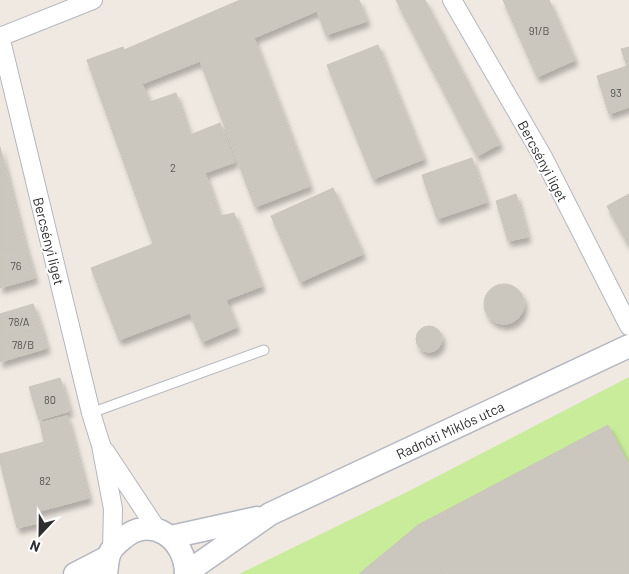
<svg xmlns="http://www.w3.org/2000/svg" width="629" height="574" font-family="Barlow,sans-serif">
	<defs>
		<filter id="shadow"><feDropShadow dx="3" dy="5.5" stdDeviation="2.5" flood-color="#0004"/></filter>
	</defs>
	<rect width="100%" height="100%" fill="#efe9e1"/>
	<!-- pitch -->
	<path fill="#c9ec9a" d="M 629,377 L 629,574 L 239,574 L 407,492 Z"/>
	<!-- building -->
	<g fill="#cbc7bf" stroke="#cbc5ba" filter="url(#shadow)">
		<path d="M 240,0 L 359,0 L 367,21 L 326,35 L 317,11 L 254,38 L 310,186 L 255,207 L 200,61 L 142,84 L 150,102 L 176,93 L 190,135 L 220,123 L 235,162 L 205,173 L 220,216 L 234,213 L 262,286 L 226,300 L 237,327 L 202,342 L 190,313 L 119,340 L 91,268 L 153,244 L 87,60 L 123,47 L 124,50 Z"/>
		<path d="M 396,0 L 425,0 L 500,144 L 477,156 Z"/>
		<path d="M 503,0 L 549,0 L 575,60 L 537,77 Z"/>
		<path d="M 378,45 L 424,159 L 373,179 L 327,65 Z"/>
		<path d="M 629,47 L 629,107 L 609,114 L 597,76 L 627,66 L 621,49 Z"/>
		<path d="M 0,147 L 25,245 L 0,252 Z"/>
		<path d="M 472,158 L 487,202 L 437,219 L 422,175 Z"/>
		<path d="M 333,188 L 363,254 L 300,282 L 271,216 Z"/>
		<path d="M 516,194 L 528,237 L 508,241 L 496,201 Z"/>
		<path d="M 629,194 L 629,246 L 607,206 Z"/>
		<path d="M 25,245 L 35,278 L 0,288 L 0,252 Z"/>
		<circle cx="504" cy="304" r="20"/>
		<path d="M 33,304 L 41,327 L 0,340 L 0,314 Z"/>
		<circle cx="429" cy="339" r="13"/>
		<path d="M 41,327 L 47,348 L 0,362 L 0,340 Z"/>
		<path d="M 60,378 L 70,411 L 39,420 L 29,387 Z"/>
		<path d="M 67,416 L 89,498 L 36,512 L 39,523 L 17,528 L 0,462 L 0,454 L 44,442 L 40,423 Z"/>
		<path d="M 608,425 L 629,465 L 629,574 L 444,574 L 418,525 Z"/>
		<path d="M 418,525 L 444,574 L 359,574 L 360,573 Z"/>
	</g>
	<g fill="none" stroke-linecap="round" stroke-linejoin="round">
		<!-- service casing -->
		<g stroke="#b4b7c1" stroke-width="11">
			<path id="service" d="M 91,413 L 264,350"/>
		</g>
		<!-- minor casing -->
		<g stroke="#b4b7c1" stroke-width="20">
			<g id="minor">
				<path d="M 452,0 L 543,157 L 629,326"/>
				<path d="M 0,36 L 91,413 L 101,445 L 113,509 L 112,549"/>
				<path d="M 0,37 L 93,0"/>
				<path d="M 105,451 L 158,531"/>
			</g>
		</g>
		<!-- tertiary casing -->
		<g stroke="#b4b7c1" stroke-width="25">
			<g id="tertiary">
				<path d="M 171,537 L 257,518"/>
				<path d="M 186,573 L 270,514 L 629,346"/>
				<path d="M 75,574 L 108,557"/>
				<path d="M 106,574 C 107,568 107,561 109,555 C 111,549 116,544 121,540 C 150,513 186,538 186,574"/>
			</g>
		</g>
		<!-- service -->
		<use href="#service" stroke="#fff" stroke-width="9"/>
		<!-- minor -->
		<use href="#minor" stroke="#fff" stroke-width="18"/>
		<!-- tertiary -->
		<use href="#tertiary" stroke="#fff" stroke-width="22"/>
	</g>
	<g text-anchor="middle" dominant-baseline="central" stroke-width="4" stroke-linejoin="round" paint-order="stroke">
		<!-- number labels -->
		<g font-size="11" fill="#555452">
			<text x="539" y="30">91/B</text>
			<text x="616" y="92">93</text>
			<text x="173" y="167">2</text>
			<text x="16" y="265">76</text>
			<text x="19" y="321">78/A</text>
			<text x="23" y="344">78/B</text>
			<text x="50" y="399">80</text>
			<text x="45" y="480">82</text>
		</g>
		<!-- street labels -->
		<g font-size="14" fill="#2e2e2e" stroke="#fff">
			<text transform="translate(543 161) rotate(62)">Bercsényi liget</text>
			<text transform="translate(49 241) rotate(76)">Bercsényi liget</text>
			<text transform="translate(450 430) rotate(-25)">Radnóti Miklós utca</text>
		</g>
	</g>
	<!-- north arrow -->
	<g transform="translate(40 534) rotate(202)" stroke="#ffffff" stroke-width="4" paint-order="stroke">
	<path d="M0-4L9 19L0 12L-9 19Z" fill="#2e2e2e"/>
	<text y="-8" font-size="14" font-weight="bold" text-anchor="middle" fill="#2e2e2e">N</text>
	</g>
</svg>
